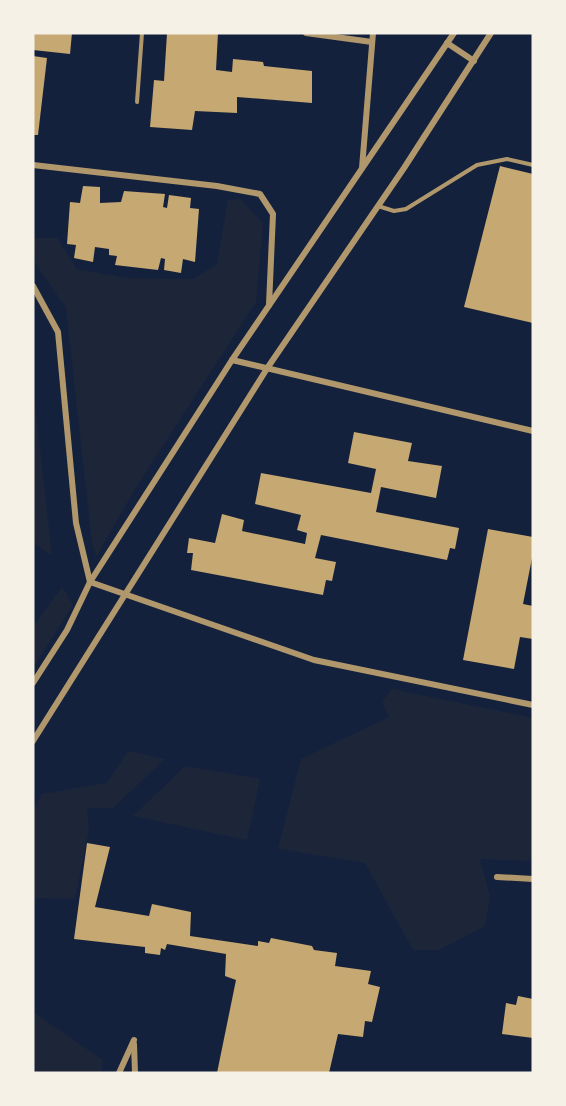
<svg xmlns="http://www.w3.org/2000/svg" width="566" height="1106" font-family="'Alegreya Sans',sans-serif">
	<rect width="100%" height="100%" fill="#14213d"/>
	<!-- green -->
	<g fill="#1d2539">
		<path d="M 240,199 L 263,223 L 256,302 L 135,489 L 96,557 L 92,542 L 66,308 L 35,263 L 33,238 L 57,238 L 77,269 L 126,278 L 193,279 L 217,264 L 228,200 Z"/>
		<path d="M 33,385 L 52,556 L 33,542 Z"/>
		<path d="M 62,587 L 73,605 L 33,668 L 33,626 Z"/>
		<path d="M 392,689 L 533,718 L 533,861 L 480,859 L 490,896 L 485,926 L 439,950 L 413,950 L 365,863 L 278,849 L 301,759 L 389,717 L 382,701 Z"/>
		<path d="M 128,751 L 165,759 L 113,808 L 87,808 L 89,829 L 75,899 L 36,898 L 33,914 L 33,810 L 42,794 L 107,783 Z"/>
		<path d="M 185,766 L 260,779 L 247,840 L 133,816 Z"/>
		<path d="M 33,1012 L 103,1060 L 101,1073 L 33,1073 Z"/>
	</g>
	<!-- building -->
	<g fill="#c6a872">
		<path d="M 33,33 L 72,33 L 70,54 L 33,50 Z"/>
		<path d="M 167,33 L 218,33 L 216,70 L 232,72 L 233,59 L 263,62 L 264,66 L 312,71 L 312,103 L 237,97 L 237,113 L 195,111 L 192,130 L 150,127 L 154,80 L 164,81 Z"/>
		<path d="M 33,56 L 47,58 L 38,135 L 33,135 Z"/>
		<path d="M 500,166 L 533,174 L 533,323 L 464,307 Z"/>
		<path d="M 83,186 L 100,187 L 100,203 L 121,202 L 124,191 L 165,194 L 163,207 L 167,208 L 169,195 L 191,198 L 190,208 L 199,209 L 195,262 L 183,259 L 181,273 L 164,270 L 165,259 L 161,258 L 158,270 L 115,265 L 117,256 L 109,255 L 109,249 L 95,247 L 93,262 L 74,258 L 76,245 L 67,244 L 70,202 L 80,203 Z"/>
		<path d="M 354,432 L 412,443 L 408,461 L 442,466 L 436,498 L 381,487 L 376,512 L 459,528 L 455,549 L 450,548 L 447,560 L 321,535 L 315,558 L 336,562 L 332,581 L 326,580 L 323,595 L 191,570 L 193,553 L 187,553 L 189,538 L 215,543 L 222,514 L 244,520 L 242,531 L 305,544 L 307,533 L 297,530 L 301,515 L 255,504 L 261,473 L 371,493 L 376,469 L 348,463 Z"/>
		<path d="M 488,529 L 533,537 L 533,553 L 523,604 L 533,606 L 533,639 L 520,637 L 514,669 L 463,660 Z"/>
		<path d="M 87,843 L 110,847 L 95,907 L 149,916 L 152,904 L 191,912 L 190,936 L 258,946 L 258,941 L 269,943 L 271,938 L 312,946 L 314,950 L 337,953 L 335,966 L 371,971 L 368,984 L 380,987 L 372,1022 L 365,1021 L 363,1037 L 338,1034 L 329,1073 L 217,1073 L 236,980 L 225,976 L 226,954 L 167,944 L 165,950 L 161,948 L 160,955 L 145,953 L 145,947 L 74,939 Z"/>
		<path d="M 518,996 L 533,999 L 533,1038 L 502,1034 L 506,1003 L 516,1005 Z"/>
	</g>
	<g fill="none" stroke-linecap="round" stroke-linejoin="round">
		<!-- service -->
		<g stroke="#b1986c" stroke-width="4">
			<path d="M 137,102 L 142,33"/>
			<path d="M 378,206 L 394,211 L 406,209 L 477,165 L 507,159 L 533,165"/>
		</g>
		<!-- minor -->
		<g stroke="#b1986c" stroke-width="6">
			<path d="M 306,33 L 372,42"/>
			<path d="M 447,43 L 474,61"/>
			<path d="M 33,165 L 217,186 L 260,194 L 273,214 L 269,305"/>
			<path d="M 362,168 L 373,33"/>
			<path d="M 33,286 L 58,332 L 76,523 L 90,582 L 314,660 L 533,705"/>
			<path d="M 232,360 L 533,431"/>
			<path d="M 33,683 L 67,630 L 90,582 L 232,360 L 454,33"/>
			<path d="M 33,741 L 268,367 L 404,168 L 491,33"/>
			<path d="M 497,877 L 533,879"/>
			<path d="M 134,1044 L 135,1073"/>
			<path d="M 119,1073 L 134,1040"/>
		</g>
	</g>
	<!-- border -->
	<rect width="566" height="1106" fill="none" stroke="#f6f1e7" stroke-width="69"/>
</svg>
